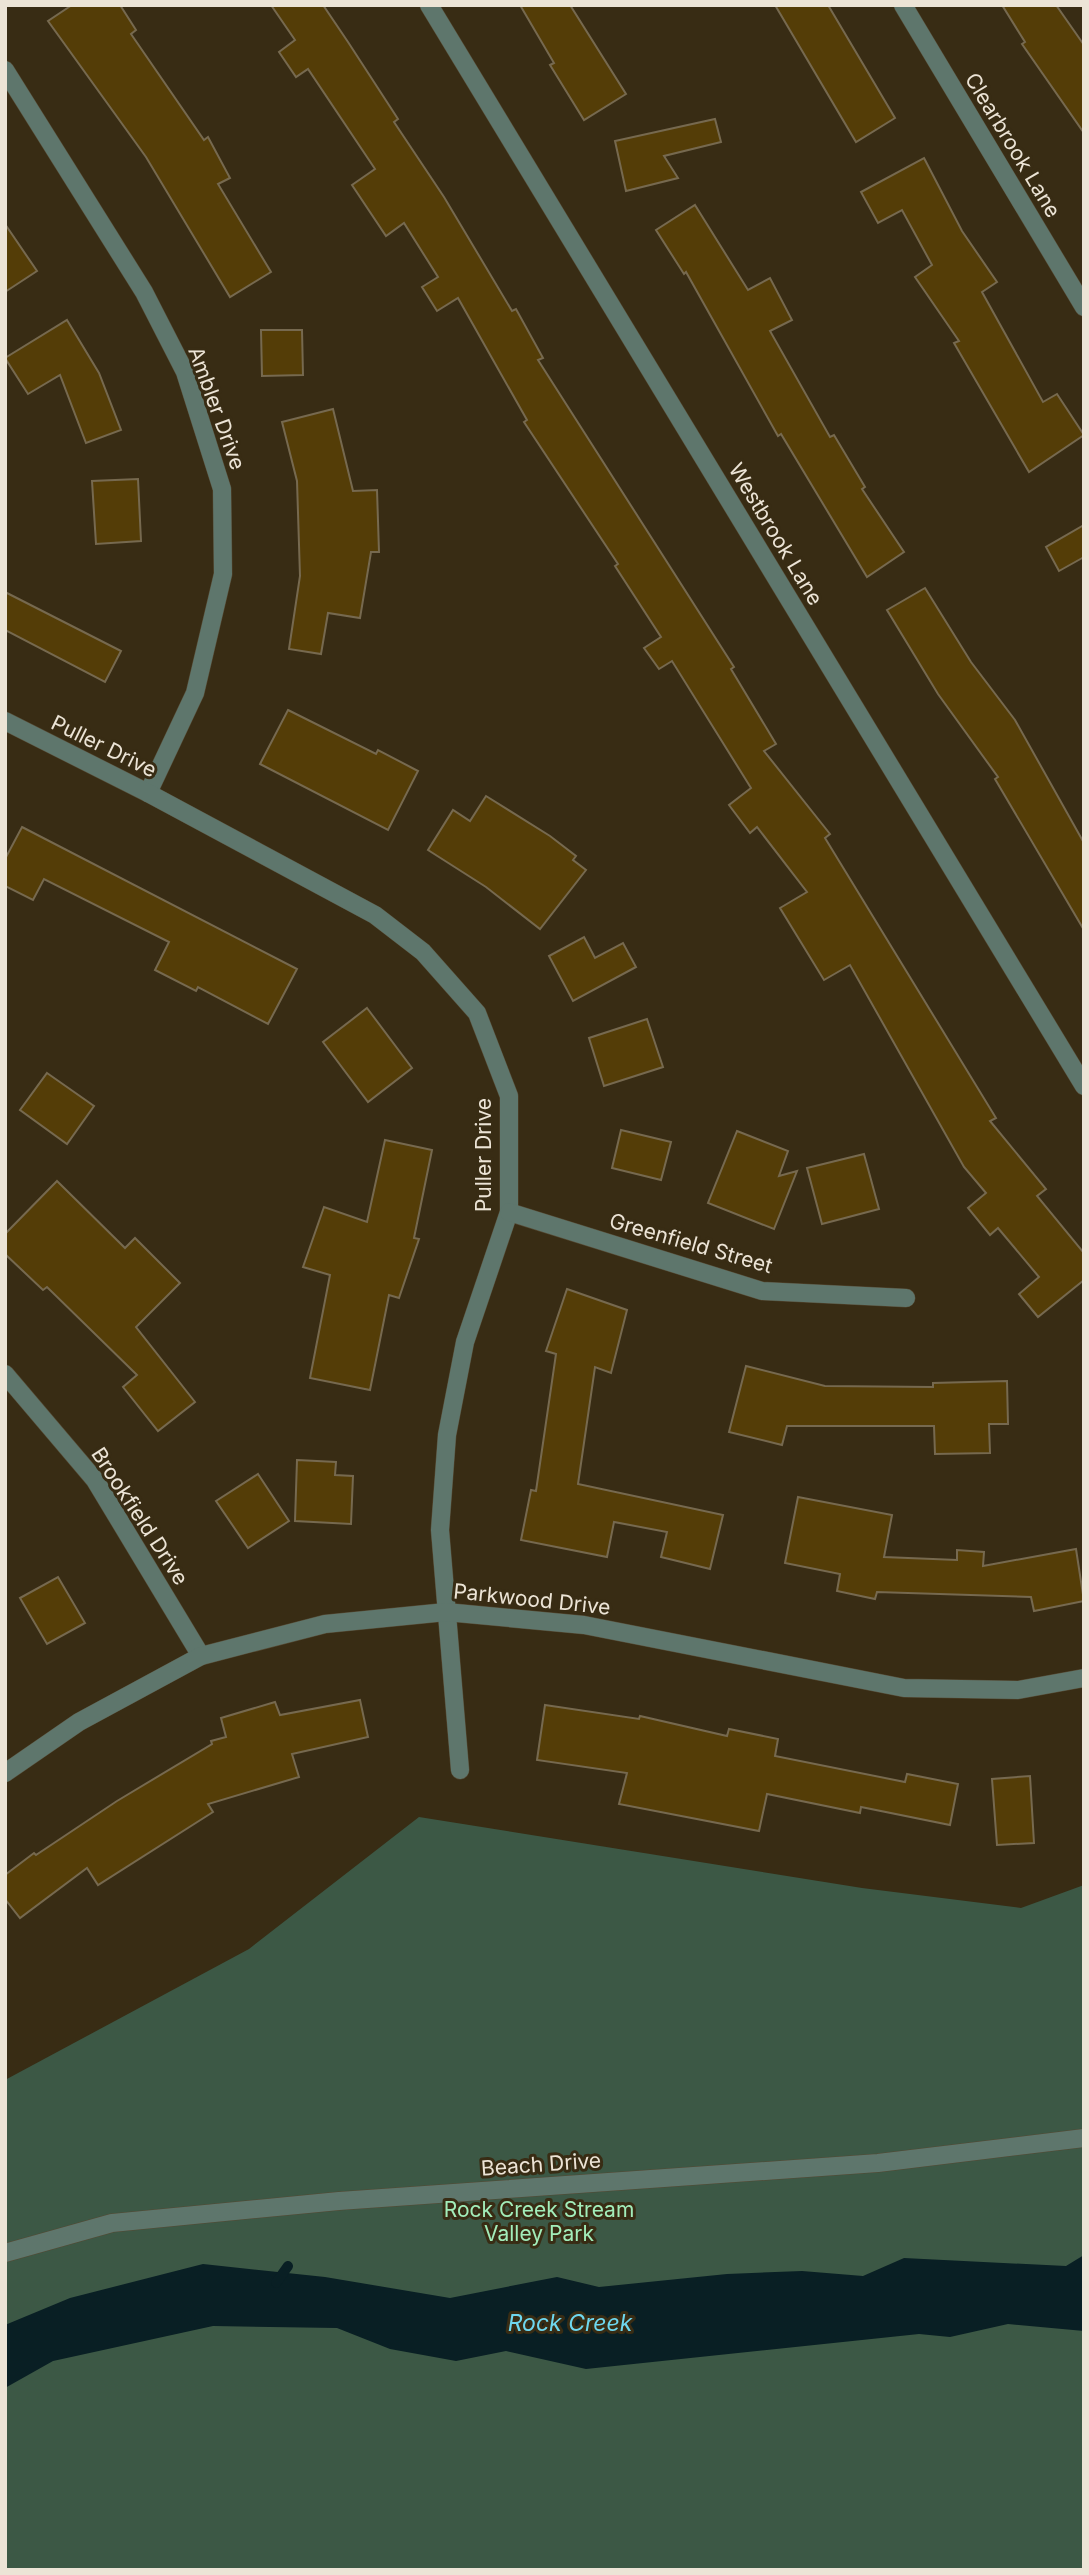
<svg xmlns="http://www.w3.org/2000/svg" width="1089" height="2575" font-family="Inter,sans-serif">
	<rect width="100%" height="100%" fill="#382c14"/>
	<!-- green -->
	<path fill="#3c5845" d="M 419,1817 L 862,1888 L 1021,1908 L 1084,1885 L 1084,2570 L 5,2570 L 5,2080 L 249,1949 Z"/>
	<!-- water -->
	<path fill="#091f24" d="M 1084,2255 L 1084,2331 L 1008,2324 L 950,2337 L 919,2334 L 586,2369 L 506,2351 L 456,2361 L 390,2349 L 337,2328 L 213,2326 L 53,2361 L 5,2388 L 5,2325 L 70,2298 L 203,2264 L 325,2277 L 450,2298 L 557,2277 L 599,2287 L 727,2274 L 802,2271 L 863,2276 L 904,2258 L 1066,2266 Z"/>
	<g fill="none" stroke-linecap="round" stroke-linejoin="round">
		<!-- stream -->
		<path stroke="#091f24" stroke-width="10" d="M 276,2283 L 288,2266"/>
	</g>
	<!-- building -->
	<g fill="#543d07" stroke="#76694f" stroke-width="2">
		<path d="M 72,5 L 120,5 L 136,30 L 131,34 L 204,140 L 208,137 L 230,178 L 218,184 L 271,272 L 230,297 L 146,157 L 48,21 Z"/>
		<path d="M 271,5 L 323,5 L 348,42 L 398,119 L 394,122 L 444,197 L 512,311 L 516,309 L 543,358 L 538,360 L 734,667 L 731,669 L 776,744 L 764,751 L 830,834 L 825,838 L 996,1118 L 990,1121 L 1046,1189 L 1037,1196 L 1084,1253 L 1084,1280 L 1038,1317 L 1019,1294 L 1039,1277 L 998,1228 L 990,1235 L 968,1208 L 986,1193 L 964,1167 L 850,965 L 824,980 L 780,908 L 807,892 L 757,827 L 750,833 L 729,805 L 751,788 L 672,661 L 659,669 L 644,648 L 661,637 L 615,566 L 618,564 L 524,422 L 527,420 L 458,298 L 437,311 L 422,287 L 438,277 L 404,223 L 386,236 L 352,185 L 375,169 L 308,69 L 296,77 L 279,52 L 295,40 Z"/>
		<path d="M 520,5 L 570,5 L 626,94 L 584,120 L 550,65 L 554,63 Z"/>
		<path d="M 775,5 L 828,5 L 895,118 L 856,142 Z"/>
		<path d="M 1002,5 L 1056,5 L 1084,45 L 1084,133 L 1022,44 L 1025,42 Z"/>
		<path d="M 715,119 L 721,142 L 664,156 L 678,178 L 626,191 L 615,141 Z"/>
		<path d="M 924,158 L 962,231 L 997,282 L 982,292 L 1043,402 L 1057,394 L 1084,435 L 1029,472 L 954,343 L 959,341 L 915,277 L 932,265 L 902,210 L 878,223 L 861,192 Z"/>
		<path d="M 695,205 L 748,290 L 770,278 L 792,320 L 770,331 L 830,437 L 834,435 L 865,487 L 862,489 L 904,552 L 867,577 L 781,434 L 778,436 L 686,272 L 684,274 L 656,230 Z"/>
		<path d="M 5,224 L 37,271 L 5,292 Z"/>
		<path d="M 67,320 L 99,373 L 121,430 L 86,443 L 60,375 L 28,394 L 5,358 Z"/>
		<path d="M 261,330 L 302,330 L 303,375 L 262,376 Z"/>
		<path d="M 333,409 L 353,491 L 377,490 L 379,552 L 371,552 L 360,618 L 328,613 L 321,654 L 289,649 L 300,576 L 297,481 L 282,422 Z"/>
		<path d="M 138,479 L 141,541 L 96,544 L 92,481 Z"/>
		<path d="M 1084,525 L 1084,557 L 1059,571 L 1046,547 Z"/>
		<path d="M 925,588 L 971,662 L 1015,720 L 1084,843 L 1084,930 L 995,779 L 998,777 L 938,694 L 887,610 Z"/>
		<path d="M 5,592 L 121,651 L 105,682 L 5,630 Z"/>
		<path d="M 288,710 L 376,754 L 378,750 L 418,771 L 388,830 L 260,764 Z"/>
		<path d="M 486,796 L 550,836 L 576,856 L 573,860 L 586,870 L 540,929 L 486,887 L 428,850 L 453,810 L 470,821 Z"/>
		<path d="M 22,827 L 297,969 L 268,1024 L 198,987 L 196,991 L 155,970 L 169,942 L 44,879 L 33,900 L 5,886 L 5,859 Z"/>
		<path d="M 584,937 L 595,958 L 623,943 L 636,967 L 573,1001 L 549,956 Z"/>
		<path d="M 367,1008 L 412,1068 L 368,1102 L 323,1042 Z"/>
		<path d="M 647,1019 L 663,1067 L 604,1086 L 589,1038 Z"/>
		<path d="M 47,1073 L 94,1106 L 67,1144 L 20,1110 Z"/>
		<path d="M 621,1130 L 671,1142 L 661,1180 L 612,1168 Z"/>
		<path d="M 737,1131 L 788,1151 L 779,1176 L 797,1171 L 774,1229 L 708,1203 Z"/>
		<path d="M 385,1140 L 432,1150 L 414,1238 L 419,1239 L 399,1298 L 389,1295 L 370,1390 L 310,1378 L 330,1275 L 303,1267 L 324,1207 L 367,1222 Z"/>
		<path d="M 864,1154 L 879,1209 L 822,1224 L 807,1168 Z"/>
		<path d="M 57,1181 L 125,1248 L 135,1238 L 180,1283 L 136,1327 L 195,1402 L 158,1431 L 123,1387 L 137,1375 L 47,1287 L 43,1290 L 5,1254 L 5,1234 Z"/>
		<path d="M 567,1289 L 627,1310 L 611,1373 L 595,1367 L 578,1484 L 723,1515 L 710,1569 L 661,1557 L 667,1532 L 614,1522 L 607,1557 L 521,1540 L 531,1490 L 536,1491 L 556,1354 L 546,1351 Z"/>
		<path d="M 746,1366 L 825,1386 L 933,1387 L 933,1383 L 1007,1381 L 1008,1424 L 989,1424 L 990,1453 L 935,1454 L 934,1426 L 787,1426 L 782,1445 L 729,1432 Z"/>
		<path d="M 297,1460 L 336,1462 L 335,1475 L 353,1476 L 351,1524 L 295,1521 Z"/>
		<path d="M 258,1474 L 289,1521 L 248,1548 L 216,1501 Z"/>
		<path d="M 798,1497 L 892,1515 L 884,1557 L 957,1560 L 957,1550 L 984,1552 L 983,1566 L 1076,1549 L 1084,1601 L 1034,1611 L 1031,1597 L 877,1592 L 875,1599 L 837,1591 L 840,1574 L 785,1563 Z"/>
		<path d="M 58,1577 L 85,1623 L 47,1644 L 20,1598 Z"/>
		<path d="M 360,1700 L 368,1737 L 292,1754 L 299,1777 L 208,1804 L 213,1812 L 98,1885 L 87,1868 L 20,1918 L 5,1899 L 5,1875 L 34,1853 L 36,1855 L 117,1801 L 212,1744 L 211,1741 L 226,1737 L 221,1718 L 275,1702 L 280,1715 Z"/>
		<path d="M 545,1705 L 639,1719 L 640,1716 L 727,1736 L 729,1729 L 778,1739 L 775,1756 L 905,1782 L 907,1774 L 958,1784 L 950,1825 L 861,1807 L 860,1813 L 767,1794 L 759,1831 L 619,1804 L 627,1773 L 537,1760 Z"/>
		<path d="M 1030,1776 L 1034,1843 L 997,1845 L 992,1779 Z"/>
	</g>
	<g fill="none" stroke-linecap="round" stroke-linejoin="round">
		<!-- minor casing -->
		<g stroke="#554933" stroke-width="19">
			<g id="minor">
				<path d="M 429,5 L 1084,1086"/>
				<path d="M 903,5 L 1084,307"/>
				<path d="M 5,70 L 144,292 L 185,372 L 222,489 L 223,574 L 195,693 L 148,793"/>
				<path d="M 5,721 L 148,793 L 375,915 L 423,952 L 477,1013 L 509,1096 L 509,1212 L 465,1342 L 447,1435 L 440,1530 L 460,1770"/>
				<path d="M 509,1212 L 762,1291 L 906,1298"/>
				<path d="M 5,1374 L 95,1480 L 201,1656"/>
				<path d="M 5,1773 L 79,1722 L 201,1656 L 325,1624 L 446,1612 L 584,1625 L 904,1688 L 1018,1690 L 1084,1678"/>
				<path d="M 5,2253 L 112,2223 L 339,2201 L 878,2163 L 1084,2138"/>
			</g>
		</g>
		<!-- minor -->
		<use href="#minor" stroke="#5e766c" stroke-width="18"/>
	</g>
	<g text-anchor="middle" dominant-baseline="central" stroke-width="6" stroke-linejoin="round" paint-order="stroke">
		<!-- street labels -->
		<g font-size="21" fill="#ece4d6" stroke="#382c14">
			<text transform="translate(1013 145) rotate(59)">Clearbrook Lane</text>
			<text transform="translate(217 408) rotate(70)">Ambler Drive</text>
			<text transform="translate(776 534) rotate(59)">Westbrook Lane</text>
			<text transform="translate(104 746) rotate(26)">Puller Drive</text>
			<text transform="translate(483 1155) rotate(-90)">Puller Drive</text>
			<text transform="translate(691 1243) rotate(16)">Greenfield Street</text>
			<text transform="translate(140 1516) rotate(57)">Brookfield Drive</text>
			<text transform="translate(532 1599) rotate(6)">Parkwood Drive</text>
			<text transform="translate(541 2164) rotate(-4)">Beach Drive</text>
		</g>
		<!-- park labels -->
		<g font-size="21" fill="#a2edba" stroke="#382c14">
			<text x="539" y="2209">Rock Creek Stream<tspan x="539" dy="24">Valley Park</tspan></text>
		</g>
		<!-- water labels -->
		<g font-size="23" font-style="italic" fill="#6ed7ef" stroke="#382c14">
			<text x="570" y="2323">Rock Creek</text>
		</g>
	</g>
	<!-- border -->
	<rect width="1089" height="2575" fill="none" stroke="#ece4d6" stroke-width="14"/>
</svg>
